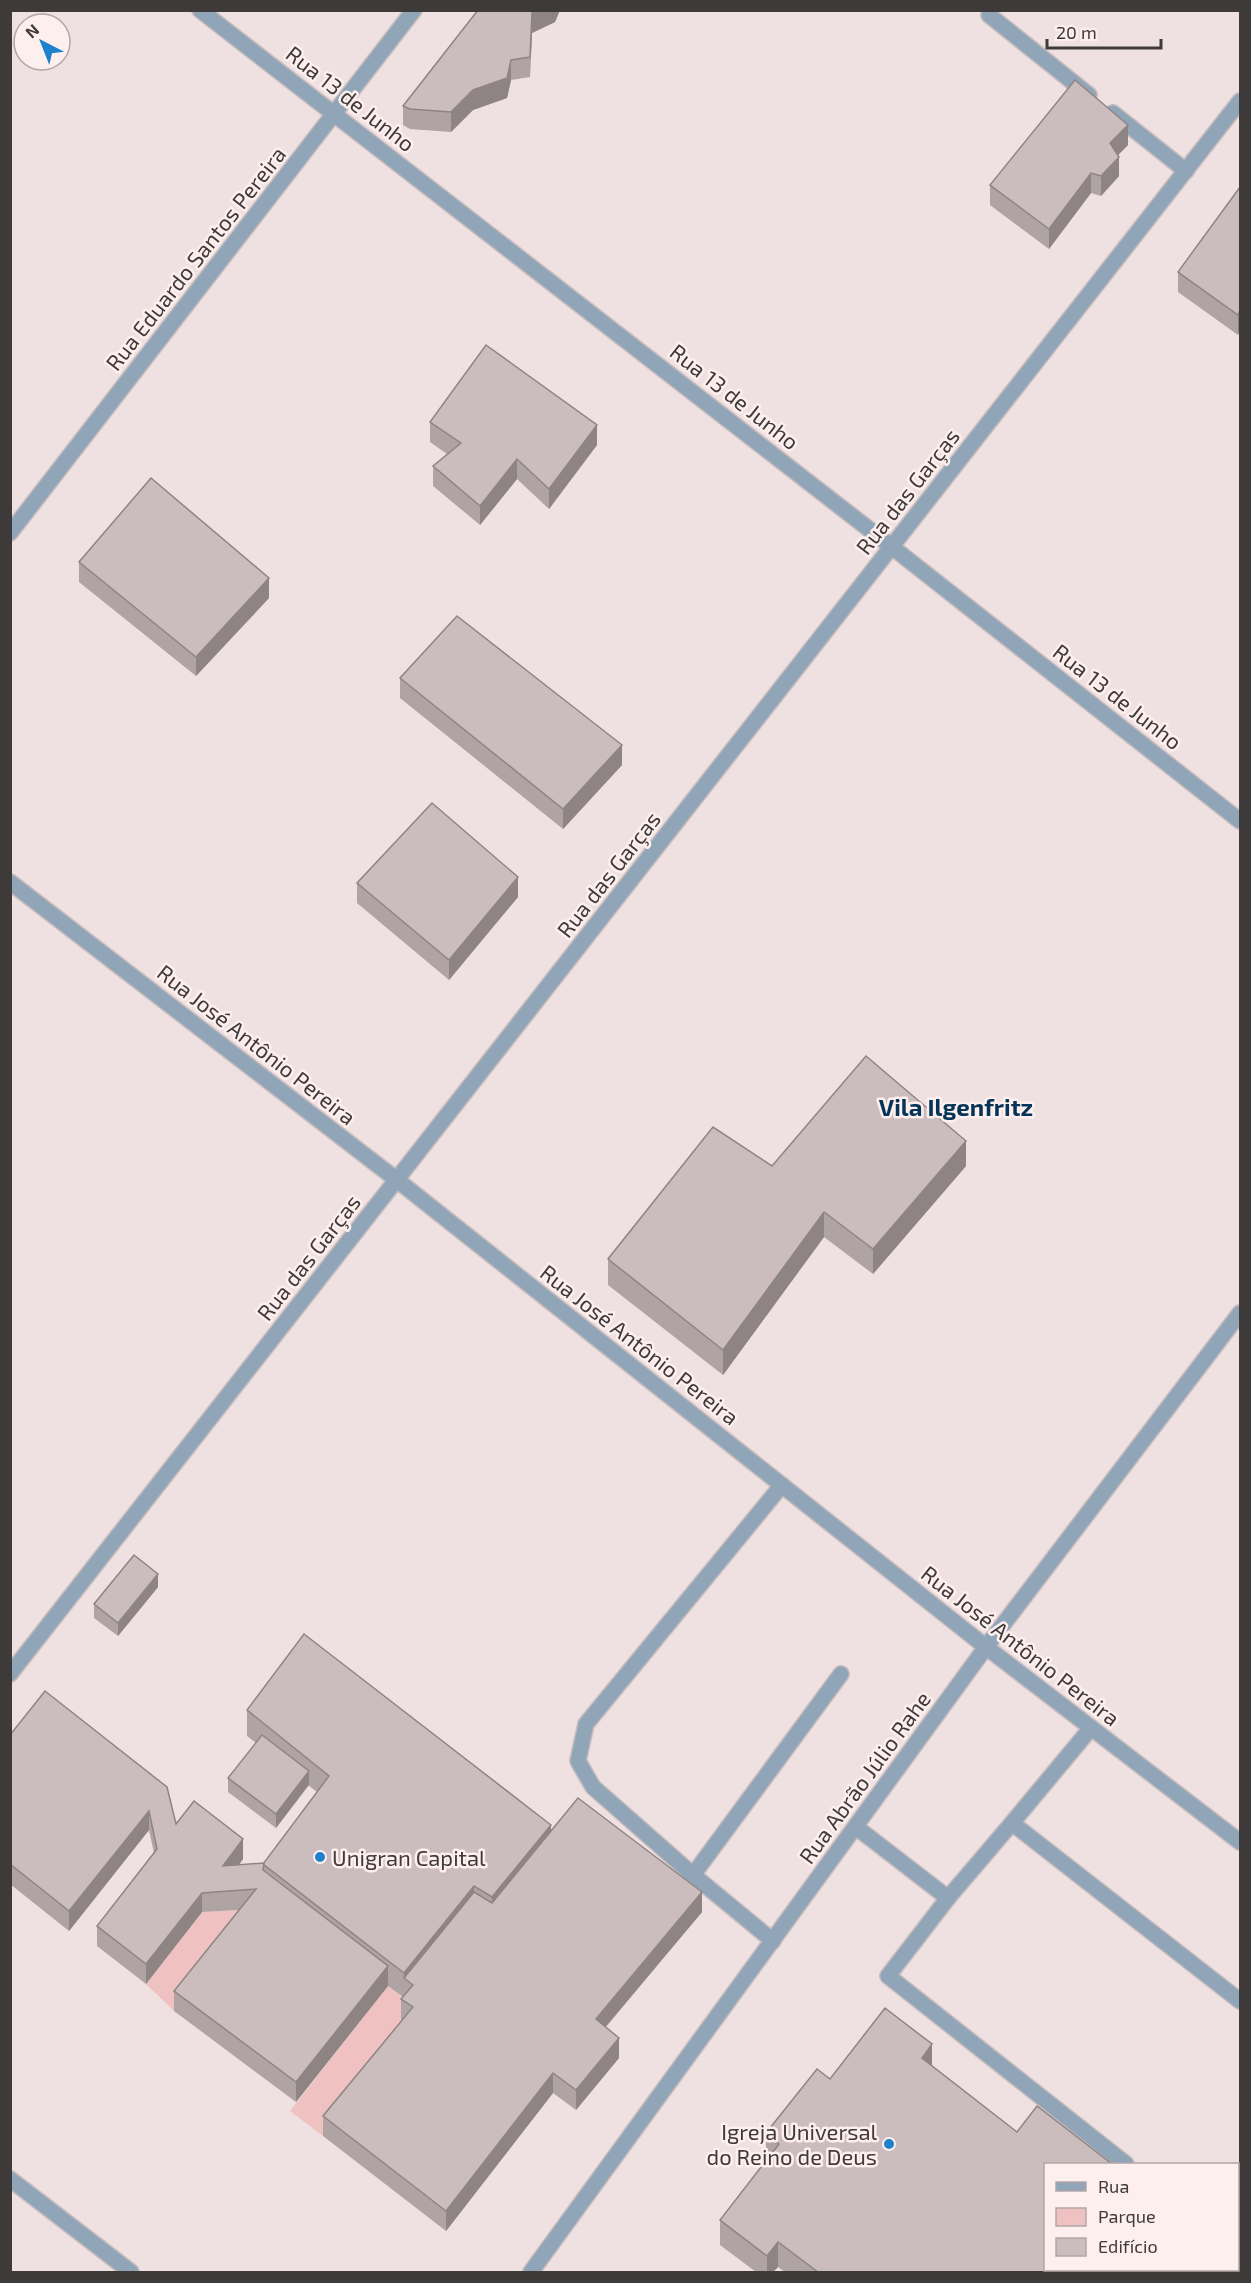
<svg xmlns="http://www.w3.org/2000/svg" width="1251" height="2283" font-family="'Exo 2',sans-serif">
	<rect width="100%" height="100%" fill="#efe1e1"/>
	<!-- green -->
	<g fill="#efc2c1">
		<path d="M 256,1909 L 174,2011 L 146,1984 L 202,1912 Z"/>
		<path d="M 388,1986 L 413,2005 L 413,2027 L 323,2136 L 290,2111 Z"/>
	</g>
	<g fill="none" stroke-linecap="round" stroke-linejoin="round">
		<!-- service casing -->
		<g stroke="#c8bcbc" stroke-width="18">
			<g id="service">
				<path d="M 989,15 L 1089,95"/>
				<path d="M 1113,113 L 1186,171"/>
				<path d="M 1012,1823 L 1091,1728"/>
				<path d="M 856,1827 L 948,1898"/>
				<path d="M 693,1875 L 593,1787 L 578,1761 L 586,1724 L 782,1485"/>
				<path d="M 773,1941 L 693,1875 L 841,1674"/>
				<path d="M 1126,2164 L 888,1976 L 948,1898 L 1012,1823 L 1240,2001"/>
				<path d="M 1238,2253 L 1240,2255"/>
				<path d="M 1204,2272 L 1206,2270"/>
			</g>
		</g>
		<!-- minor casing -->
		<g stroke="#c8bcbc" stroke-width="18">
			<g id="minor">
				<path d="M 200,10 L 892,547 L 1240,821"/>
				<path d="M 10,533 L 414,10"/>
				<path d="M 10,882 L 397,1180 L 986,1647 L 1240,1842"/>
				<path d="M 10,1674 L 1240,101"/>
				<path d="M 10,2179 L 131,2272"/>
				<path d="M 531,2272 L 986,1647 L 1240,1313"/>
			</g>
		</g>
		<!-- service -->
		<use href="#service" stroke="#91a5b9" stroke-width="15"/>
		<!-- minor -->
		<use href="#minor" stroke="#91a5b9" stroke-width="15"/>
	</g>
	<!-- wall -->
	<g fill="#afa3a3">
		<path d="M 478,10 L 560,10 L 555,22 L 532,33 L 530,77 L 511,80 L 507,98 L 473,110 L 451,132 L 410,129 L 403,125 L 403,106 Z"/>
		<path d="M 1128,145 L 1118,155 L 1119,176 L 1101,196 L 1091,193 L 1049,249 L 990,205 L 990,185 Z"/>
		<path d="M 1240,187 L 1240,330 L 1238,335 L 1178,292 L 1178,272 Z"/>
		<path d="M 430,422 L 597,445 L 549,509 L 517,479 L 480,525 L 433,486 L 433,466 L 447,454 L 430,442 Z"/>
		<path d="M 79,562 L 269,598 L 196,676 L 79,582 Z"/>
		<path d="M 400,678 L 622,765 L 563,829 L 400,698 Z"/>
		<path d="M 357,883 L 518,897 L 449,980 L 357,903 Z"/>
		<path d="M 772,1166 L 966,1166 L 873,1274 L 824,1237 L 723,1375 L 608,1285 L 608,1259 Z"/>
		<path d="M 158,1587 L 118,1636 L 94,1618 L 94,1604 Z"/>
		<path d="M 247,1710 L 551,1830 L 702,1912 L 606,2027 L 619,2058 L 576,2110 L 553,2093 L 446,2231 L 323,2136 L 323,2116 L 403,2019 L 401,2019 L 401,1999 L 403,1997 L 388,1986 L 296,2102 L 174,2011 L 174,1991 L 239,1910 L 202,1912 L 146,1984 L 97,1946 L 97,1926 L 154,1853 L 149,1830 L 69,1931 L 10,1884 L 10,1735 L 176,1824 L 243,1859 L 239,1865 L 264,1863 L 317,1792 L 308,1785 L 276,1828 L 228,1792 L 228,1778 L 256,1743 L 247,1736 Z"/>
		<path d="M 932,2066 L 1046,2164 L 1198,2272 L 785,2272 L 778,2267 L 773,2272 L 756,2272 L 720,2245 L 720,2220 L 767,2159 L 766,2159 L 766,2133 L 830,2079 Z"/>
	</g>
	<!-- shaded-wall -->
	<g fill="#8e8484">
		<path d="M 538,10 L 560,10 L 555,22 L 532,33 L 530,77 L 532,13 Z"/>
		<path d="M 511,60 L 511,80 L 507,98 L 473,110 L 451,132 L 451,112 L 473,90 Z"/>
		<path d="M 1128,125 L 1128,145 L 1110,163 L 1110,143 Z"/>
		<path d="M 1119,157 L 1119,176 L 1101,196 L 1101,176 Z"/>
		<path d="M 1091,173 L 1091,193 L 1049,249 L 1049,229 Z"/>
		<path d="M 1240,310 L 1240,330 L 1238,335 L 1238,315 Z"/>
		<path d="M 597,425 L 597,445 L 549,509 L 549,489 Z"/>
		<path d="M 517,459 L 517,479 L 480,525 L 480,506 Z"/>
		<path d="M 269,578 L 269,598 L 196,676 L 196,657 Z"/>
		<path d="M 622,745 L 622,765 L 563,829 L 563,809 Z"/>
		<path d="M 518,877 L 518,897 L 449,980 L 449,960 Z"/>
		<path d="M 966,1141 L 966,1166 L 873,1274 L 873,1249 Z"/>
		<path d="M 824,1212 L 824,1237 L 723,1375 L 723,1350 Z"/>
		<path d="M 158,1574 L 158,1587 L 118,1636 L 118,1623 Z"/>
		<path d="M 309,1771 L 309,1785 L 276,1828 L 276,1814 Z"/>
		<path d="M 149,1811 L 149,1830 L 69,1931 L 69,1911 Z"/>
		<path d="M 551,1825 L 551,1850 L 492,1923 L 492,1897 Z"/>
		<path d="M 243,1839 L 243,1859 L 223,1886 L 223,1866 Z"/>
		<path d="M 474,1886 L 474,1911 L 413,1985 L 404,1978 L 404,1973 Z"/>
		<path d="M 702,1892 L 702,1912 L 596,2038 L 596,2019 Z"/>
		<path d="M 202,1893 L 202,1912 L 146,1984 L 146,1964 Z"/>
		<path d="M 388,1966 L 388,1986 L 296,2102 L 296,2082 Z"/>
		<path d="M 619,2038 L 619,2058 L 576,2110 L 576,2090 Z"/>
		<path d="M 932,2044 L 932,2070 L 922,2058 Z"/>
		<path d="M 553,2073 L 553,2093 L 446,2231 L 446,2211 Z"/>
		<path d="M 778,2242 L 778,2267 L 773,2272 L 767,2272 L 767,2256 Z"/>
	</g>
	<!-- building -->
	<g fill="#cbbdbd" stroke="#8e8484" stroke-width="1.5">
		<path d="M 478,10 L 538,10 L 532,13 L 530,57 L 511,60 L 507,78 L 473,90 L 451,112 L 410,109 L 403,106 Z"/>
		<path d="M 1075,80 L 1128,125 L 1110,143 L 1119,157 L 1101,176 L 1091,173 L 1049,229 L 990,185 Z"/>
		<path d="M 1240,187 L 1240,310 L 1238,315 L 1178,272 Z"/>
		<path d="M 486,345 L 597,425 L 549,489 L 517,459 L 480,506 L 433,466 L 461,443 L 430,422 Z"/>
		<path d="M 151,478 L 269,578 L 196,657 L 79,562 Z"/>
		<path d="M 457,616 L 622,745 L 563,809 L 400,678 Z"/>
		<path d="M 432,803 L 518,877 L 449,960 L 357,883 Z"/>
		<path d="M 866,1056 L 966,1141 L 873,1249 L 824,1212 L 723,1350 L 608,1259 L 713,1127 L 772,1166 Z"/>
		<path d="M 134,1555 L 158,1574 L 118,1623 L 94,1604 Z"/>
		<path d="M 304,1634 L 551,1825 L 492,1897 L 474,1886 L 404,1973 L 263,1864 L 329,1776 L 247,1710 Z"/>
		<path d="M 45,1691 L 167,1787 L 176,1824 L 194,1801 L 243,1839 L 223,1866 L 264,1863 L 263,1870 L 388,1966 L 296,2082 L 174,1991 L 256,1889 L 202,1893 L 146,1964 L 97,1926 L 157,1849 L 149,1811 L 69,1911 L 10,1864 L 10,1735 Z"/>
		<path d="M 262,1735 L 309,1771 L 276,1814 L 228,1778 Z"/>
		<path d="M 578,1798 L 702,1892 L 596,2019 L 619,2038 L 576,2090 L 553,2073 L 446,2211 L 323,2116 L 413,2007 L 401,1999 L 413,1985 L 404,1978 L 474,1892 L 492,1903 Z"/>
		<path d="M 885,2008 L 932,2044 L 922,2058 L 1017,2132 L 1037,2106 L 1112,2164 L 1046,2164 L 1046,2270 L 1194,2270 L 1198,2272 L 818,2272 L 778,2242 L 767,2256 L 720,2220 L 779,2144 L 766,2133 L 817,2069 L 830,2079 Z"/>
	</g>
	<!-- markers -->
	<g fill="#1e81cc" stroke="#fdefee" stroke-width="2">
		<circle cx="320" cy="1857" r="6"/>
		<circle cx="889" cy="2144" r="6"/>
	</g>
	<g text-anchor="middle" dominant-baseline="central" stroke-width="5" stroke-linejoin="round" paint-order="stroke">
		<!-- street labels -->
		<g font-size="22" fill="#3f3a3a" stroke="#fdefee">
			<text transform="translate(351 98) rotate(38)">Rua 13 de Junho</text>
			<text transform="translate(195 258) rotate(-52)">Rua Eduardo Santos Pereira</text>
			<text transform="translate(735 396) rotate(38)">Rua 13 de Junho</text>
			<text transform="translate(907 491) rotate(-52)">Rua das Garças</text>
			<text transform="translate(1118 696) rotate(38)">Rua 13 de Junho</text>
			<text transform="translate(608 874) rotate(-52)">Rua das Garças</text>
			<text transform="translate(257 1044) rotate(38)">Rua José Antônio Pereira</text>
			<text transform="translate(308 1257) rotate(-52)">Rua das Garças</text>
			<text transform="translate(640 1344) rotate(38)">Rua José Antônio Pereira</text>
			<text transform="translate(1021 1645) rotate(38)">Rua José Antônio Pereira</text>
			<text transform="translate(864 1777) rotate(-54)">Rua Abrão Júlio Rahe</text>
		</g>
		<!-- poi labels -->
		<g font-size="22" fill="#3f3a3a" stroke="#fdefee" text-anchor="start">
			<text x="332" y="1857">Unigran Capital</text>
			<text x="877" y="2131" text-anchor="end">Igreja Universal<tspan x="877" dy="25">do Reino de Deus</tspan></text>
		</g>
		<!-- neighbourhood labels -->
		<g font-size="24" font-weight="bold" fill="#043458" stroke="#fdefee">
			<text x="956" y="1106">Vila Ilgenfritz</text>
		</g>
	</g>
	<!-- border -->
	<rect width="1251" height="2283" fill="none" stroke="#3f3a3a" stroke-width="24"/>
	<!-- legend -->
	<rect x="1044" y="2163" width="195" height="108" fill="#fdefee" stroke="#b1a7a6" stroke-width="1.5"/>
	<rect x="1056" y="2182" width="30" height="9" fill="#91a5b9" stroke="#b1a7a6" stroke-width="1.5"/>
	<text x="1098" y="2193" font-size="18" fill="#3f3a3a">Rua</text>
	<rect x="1056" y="2208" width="30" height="18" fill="#efc2c1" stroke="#b1a7a6" stroke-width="1.5"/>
	<text x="1098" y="2223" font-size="18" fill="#3f3a3a">Parque</text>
	<rect x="1056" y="2238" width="30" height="18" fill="#cbbdbd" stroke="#b1a7a6" stroke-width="1.5"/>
	<text x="1098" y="2253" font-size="18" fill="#3f3a3a">Edifício</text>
	<!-- north arrow -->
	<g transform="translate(42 42) rotate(318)"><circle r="28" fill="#fdefee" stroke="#b1a7a6" stroke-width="1.5"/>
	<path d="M0-4.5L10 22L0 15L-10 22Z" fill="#1e81cc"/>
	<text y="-9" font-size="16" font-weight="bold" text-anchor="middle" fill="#3f3a3a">N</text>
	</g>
	<!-- scale -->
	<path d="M1047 39v9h114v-9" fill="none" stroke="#3f3a3a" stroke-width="3"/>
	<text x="1056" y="39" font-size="18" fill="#3f3a3a" stroke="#fdefee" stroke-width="4.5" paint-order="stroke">20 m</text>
</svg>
